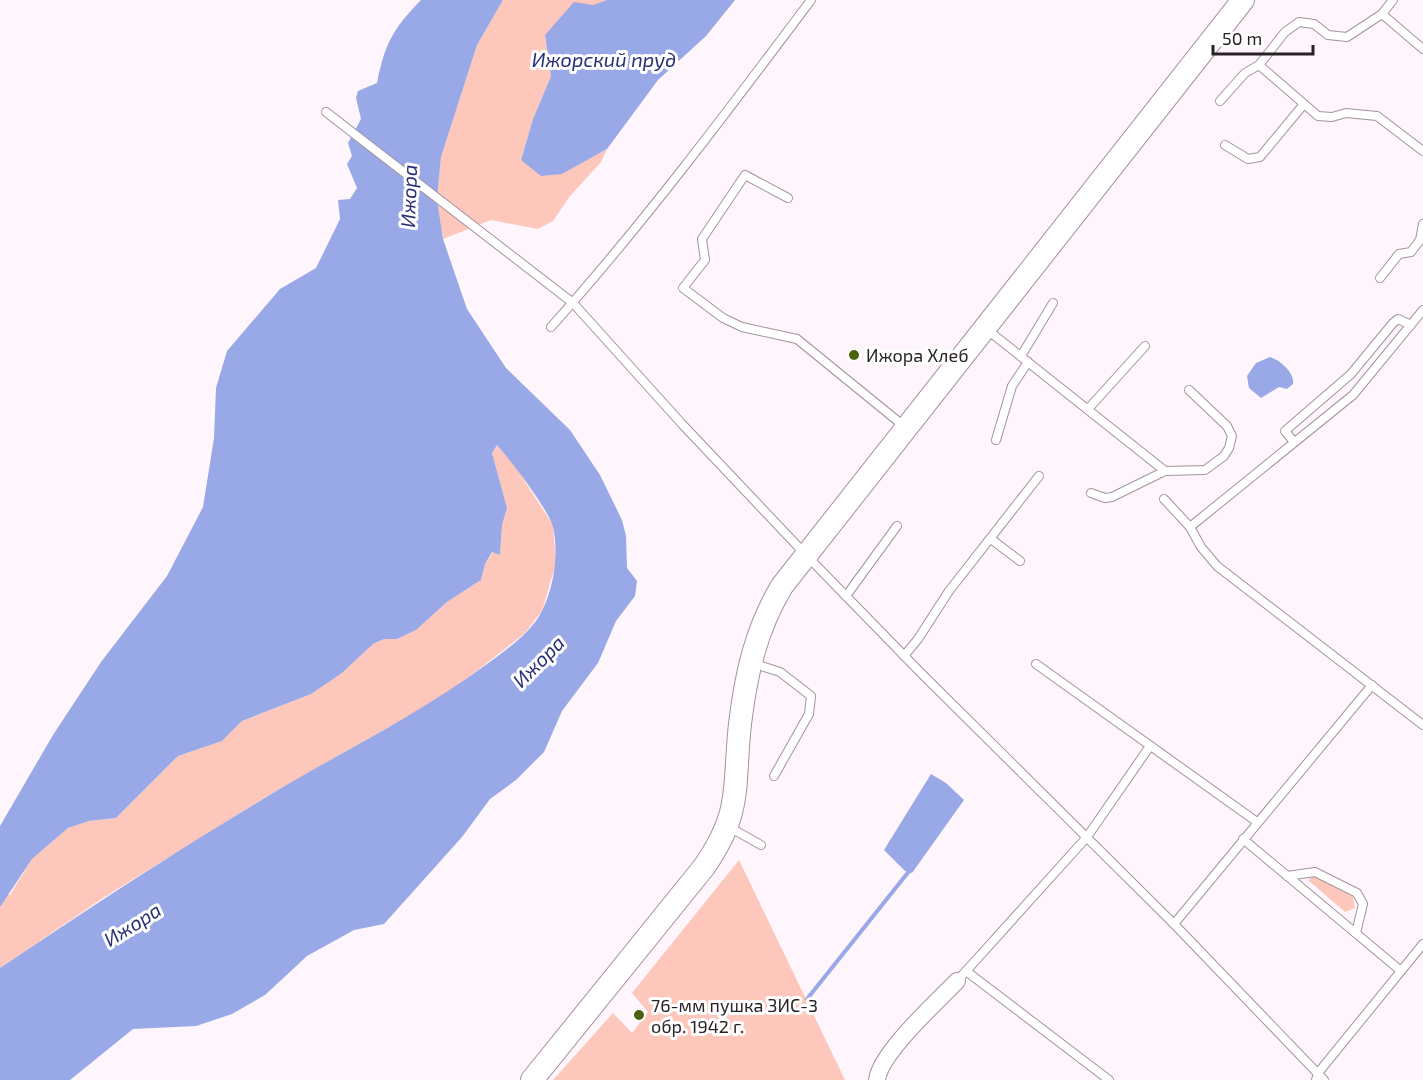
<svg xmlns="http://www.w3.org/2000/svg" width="1423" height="1080" font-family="'Exo 2',sans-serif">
	<rect width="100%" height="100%" fill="#fef6fc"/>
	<!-- green -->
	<g fill="#fdc8bb">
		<path d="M 503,0 L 607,0 L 593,5 L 545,35 L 551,76 L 533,119 L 521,160 L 562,174 L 607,149 L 601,162 L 570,196 L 553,221 L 538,229 L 491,220 L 443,239 L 437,199 L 441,157 L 477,45 Z"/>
		<path d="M 497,445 L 515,466 L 553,525 L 556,563 L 542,611 L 524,634 L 447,694 L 264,798 L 103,898 L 0,968 L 0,892 L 10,895 L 32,859 L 68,828 L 89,821 L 116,818 L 178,756 L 222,741 L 242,721 L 311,694 L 342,673 L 373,644 L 384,639 L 397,639 L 416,630 L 447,602 L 481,580 L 485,564 L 493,552 L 500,555 L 502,525 L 507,508 L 492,453 Z"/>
		<path d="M 739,860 L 845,1080 L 553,1080 L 613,1013 L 632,1033 L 648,1012 L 632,993 Z"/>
		<path d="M 1313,876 L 1353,897 L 1355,908 L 1345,912 L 1308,880 Z"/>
	</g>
	<!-- water -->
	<g fill="#99a8e6">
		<path d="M 421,0 L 503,0 L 477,45 L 441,157 L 437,199 L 443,239 L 467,309 L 506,368 L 570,430 L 600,475 L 622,520 L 626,536 L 627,568 L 637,581 L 635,596 L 616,621 L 598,663 L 562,711 L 544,752 L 516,780 L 490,799 L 462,837 L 384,924 L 354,930 L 307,956 L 265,995 L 232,1014 L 196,1026 L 133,1029 L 70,1080 L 0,1080 L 0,968 C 86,910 173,853 263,799 C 337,754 417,716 487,664 C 506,650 531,633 542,611 C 554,587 559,553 553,527 C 549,510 510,460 497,445 L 492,453 L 507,508 L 502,525 L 500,555 L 492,552 L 485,564 L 481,580 L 447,602 L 416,630 L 397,639 L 384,639 L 373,644 L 342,673 L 311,694 L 242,721 L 222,741 L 178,756 L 116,818 L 89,821 L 68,828 L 32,859 L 0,907 L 0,826 L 53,735 L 101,662 L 167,576 L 203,507 L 214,438 L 216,388 L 227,351 L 280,289 L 316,268 L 340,219 L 338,200 L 350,199 L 357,188 L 347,164 L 352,156 L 348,143 L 361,119 L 356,98 L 358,91 L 377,83 C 385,43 393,29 421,0 Z"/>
		<path d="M 607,0 L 735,0 L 706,36 L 658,80 L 607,149 L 562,174 L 541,176 L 521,160 L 533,119 L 551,76 L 545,35 L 574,2 L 593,5 Z"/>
		<path d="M 1270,357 C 1280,360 1295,373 1293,384 L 1287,389 L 1279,387 L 1261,398 L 1249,388 L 1247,376 L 1256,363 Z"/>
		<path d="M 931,774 L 946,783 L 964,800 L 912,873 L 905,871 L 884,850 Z"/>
	</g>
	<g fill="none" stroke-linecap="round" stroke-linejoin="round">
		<!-- stream -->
		<path stroke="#99a8e6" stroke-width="4" d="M 807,999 L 910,870"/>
		<!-- service casing -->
		<g stroke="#a3929f" stroke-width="10">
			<g id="service">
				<path d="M 1382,14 L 1393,0"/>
				<path d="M 1259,65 L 1285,32 L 1299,22 L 1314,24 L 1328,35 L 1347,37 L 1382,14 L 1423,49"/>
				<path d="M 1220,101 L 1245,73 L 1259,65 L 1318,116 L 1332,117 L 1346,113 L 1377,116 L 1423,151"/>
				<path d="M 326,112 L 573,303 L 682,424 L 806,555 L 920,672 L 1174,924 L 1324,1080"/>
				<path d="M 1225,145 L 1248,159 L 1260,157 L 1304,104"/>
				<path d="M 788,198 L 745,175 L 702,239 L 705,260 L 683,288 L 723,318 L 742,327 L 797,339 L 905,427"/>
				<path d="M 1380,278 L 1399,254 L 1411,252 L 1420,240 L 1423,224"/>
				<path d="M 551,327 C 644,223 727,112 811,0"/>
				<path d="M 985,328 L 1165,471"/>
				<path d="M 1021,356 L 1053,303"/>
				<path d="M 1089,408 L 1145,346"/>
				<path d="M 996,440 L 1012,386 L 1028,362"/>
				<path d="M 1294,442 L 1285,431 L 1351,374 L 1393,323 L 1398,319 L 1411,325"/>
				<path d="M 1091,493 L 1105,498 L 1112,497 L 1165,471 L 1205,470 L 1224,456 L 1229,448 L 1232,436 L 1227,426 L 1189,390"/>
				<path d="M 1164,499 L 1190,527 L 1201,547 L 1217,566 L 1423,725"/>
				<path d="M 1190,527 L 1353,395 L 1423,310"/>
				<path d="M 991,539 L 1020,561"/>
				<path d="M 846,596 L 897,526"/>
				<path d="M 904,656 L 918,639 L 949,591 L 1039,476"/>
				<path d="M 752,663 L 780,672 L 811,696 L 809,714 L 774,776"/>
				<path d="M 1036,664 L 1257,822"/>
				<path d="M 729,827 L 761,845"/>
				<path d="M 1243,839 L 1401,971"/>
				<path d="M 1287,876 L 1315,872 L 1357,893 L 1363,904 L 1356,933"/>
				<path d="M 1174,924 L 1372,685"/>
				<path d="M 966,971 L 1109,1080"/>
				<path d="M 957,981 L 1087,837 L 1150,746"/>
				<path d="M 1316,1080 L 1318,1073 L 1423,944"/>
			</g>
		</g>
		<!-- minor casing -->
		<g stroke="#a3929f" stroke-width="18">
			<path id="minor" d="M 877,1080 C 880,1053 937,1002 957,981"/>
		</g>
		<!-- secondary casing -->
		<g stroke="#a3929f" stroke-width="24">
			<path id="secondary" d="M 532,1080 L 704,867 C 743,811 733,787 740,724 C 746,674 756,629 782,586 L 1243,0"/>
		</g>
		<!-- service -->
		<use href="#service" stroke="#fff" stroke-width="8"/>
		<!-- minor -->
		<use href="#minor" stroke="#fff" stroke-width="16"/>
		<!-- secondary -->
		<use href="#secondary" stroke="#fff" stroke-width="22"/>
	</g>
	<!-- markers -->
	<g fill="#4c620e" stroke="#fff" stroke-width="2">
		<circle cx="854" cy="355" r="6"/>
		<circle cx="639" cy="1015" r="6"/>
	</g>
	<g text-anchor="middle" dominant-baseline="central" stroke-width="6" stroke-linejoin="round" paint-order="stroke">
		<!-- poi labels -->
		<g font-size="18" fill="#282227" stroke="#fff" text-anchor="start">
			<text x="866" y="355">Ижора Хлеб</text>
			<text x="651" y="1005">76-мм пушка ЗИС-3<tspan x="651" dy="21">обр. 1942 г.</tspan></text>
		</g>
		<!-- water labels -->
		<g font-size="20" font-style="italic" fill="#282f77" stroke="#fff">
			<text x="604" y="59">Ижорский пруд</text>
			<text transform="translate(408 196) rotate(-88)">Ижора</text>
			<text transform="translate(538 661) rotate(-45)">Ижора</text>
			<text transform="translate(132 924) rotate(-32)">Ижора</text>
		</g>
	</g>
	<!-- scale -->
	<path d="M1213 45v9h100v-9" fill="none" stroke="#282227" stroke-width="3"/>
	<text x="1222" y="45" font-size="18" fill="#282227" stroke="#ffffff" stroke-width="4.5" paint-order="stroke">50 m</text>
</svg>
